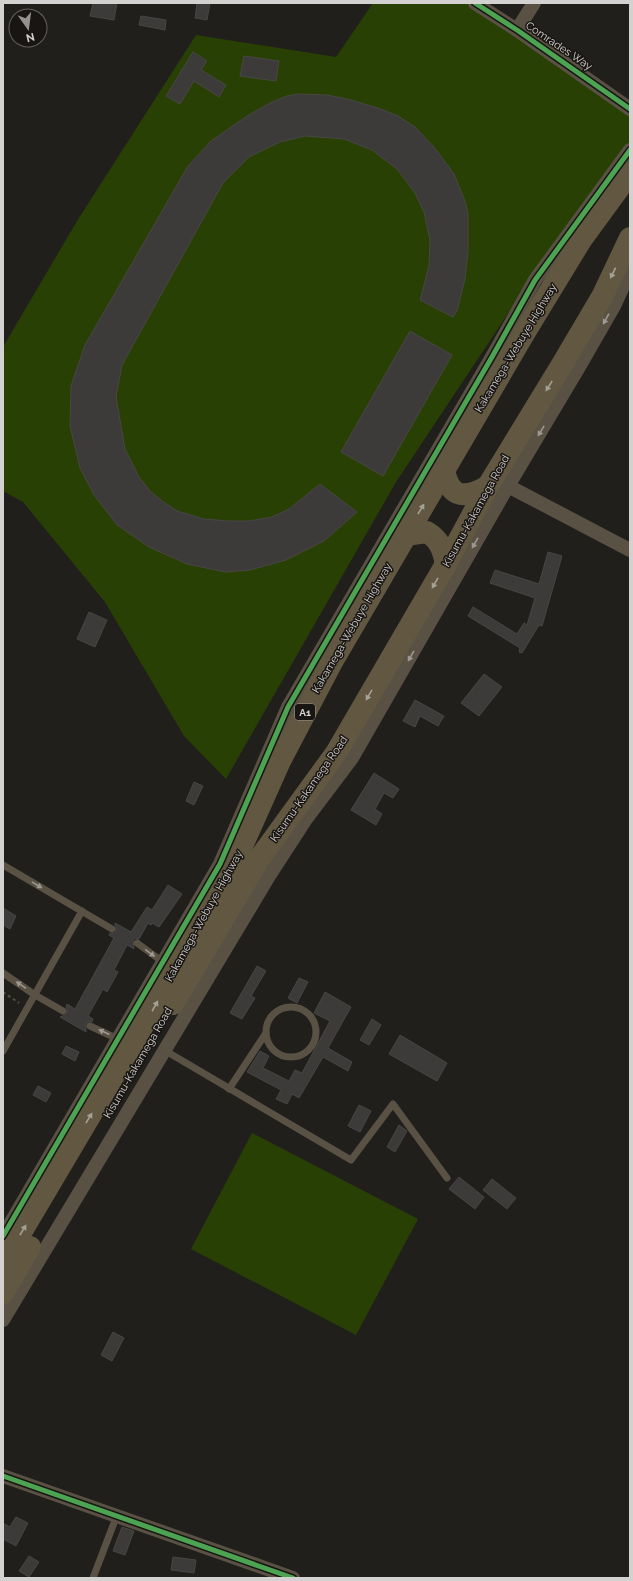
<svg xmlns="http://www.w3.org/2000/svg" width="633" height="1581" font-family="Raleway,sans-serif">
	<rect width="100%" height="100%" fill="#211f1c"/>
	<!-- green -->
	<g fill="#294004">
		<path d="M 373,3 L 474,3 L 630,104 L 630,142 L 531,279 L 396,482 L 226,779 L 184,736 L 105,602 L 23,502 L 3,491 L 3,347 L 77,221 L 196,35 L 336,57 Z"/>
		<path d="M 252,1133 L 418,1219 L 356,1335 L 191,1249 Z"/>
	</g>
	<!-- building -->
	<g fill="#3d3b39" stroke="#484644">
		<path d="M 93,3 L 117,3 L 114,20 L 90,16 Z"/>
		<path d="M 197,3 L 210,3 L 207,20 L 195,18 Z"/>
		<path d="M 141,16 L 166,20 L 165,30 L 139,25 Z"/>
		<path d="M 193,52 L 207,61 L 201,70 L 226,85 L 219,97 L 194,81 L 180,104 L 166,96 Z"/>
		<path d="M 244,56 L 279,61 L 276,81 L 240,76 Z"/>
		<path d="M 298,94 L 327,95 L 347,99 L 378,108 L 398,116 L 415,127 L 434,147 L 454,174 L 465,201 L 468,214 L 468,251 L 465,279 L 457,311 L 453,317 L 420,300 L 429,266 L 430,240 L 424,212 L 415,193 L 397,169 L 372,150 L 344,139 L 305,136 L 280,142 L 249,157 L 223,183 L 122,365 L 116,397 L 125,449 L 139,477 L 150,491 L 162,501 L 177,511 L 204,519 L 228,521 L 249,521 L 272,517 L 289,509 L 320,484 L 357,512 L 324,541 L 286,560 L 250,570 L 225,572 L 187,564 L 149,547 L 117,525 L 94,495 L 80,468 L 70,426 L 71,386 L 85,345 L 188,166 L 211,141 L 247,116 L 272,102 L 287,96 Z"/>
		<path d="M 410,331 L 452,355 L 383,476 L 341,452 Z"/>
		<path d="M 548,552 L 562,556 L 542,626 L 539,625 L 522,653 L 519,652 L 520,648 L 468,616 L 473,607 L 517,634 L 524,623 L 527,625 L 535,598 L 490,583 L 495,570 L 539,584 Z"/>
		<path d="M 89,612 L 107,620 L 95,647 L 77,639 Z"/>
		<path d="M 484,674 L 502,687 L 479,716 L 461,703 Z"/>
		<path d="M 415,700 L 444,716 L 438,726 L 420,716 L 415,727 L 403,721 Z"/>
		<path d="M 374,773 L 399,789 L 393,798 L 384,793 L 375,809 L 382,814 L 376,825 L 351,810 Z"/>
		<path d="M 194,782 L 203,786 L 194,805 L 186,801 Z"/>
		<path d="M 168,885 L 182,894 L 159,927 L 152,923 L 151,925 L 148,923 L 139,939 L 135,938 L 133,940 L 134,949 L 127,945 L 114,970 L 118,972 L 107,992 L 103,989 L 88,1016 L 93,1019 L 92,1022 L 89,1021 L 86,1024 L 86,1032 L 60,1017 L 65,1015 L 67,1013 L 67,1009 L 66,1007 L 67,1004 L 75,1009 L 114,938 L 109,935 L 110,933 L 114,934 L 116,931 L 116,927 L 115,925 L 115,923 L 131,932 L 147,907 L 152,910 Z"/>
		<path d="M 3,908 L 16,916 L 10,929 L 3,925 Z"/>
		<path d="M 257,966 L 266,971 L 251,996 L 255,998 L 242,1019 L 230,1013 Z"/>
		<path d="M 299,978 L 308,982 L 297,1003 L 288,998 Z"/>
		<path d="M 325,992 L 351,1007 L 328,1048 L 352,1062 L 348,1071 L 323,1057 L 299,1098 L 292,1094 L 287,1104 L 276,1099 L 281,1090 L 247,1072 L 260,1051 L 269,1056 L 263,1068 L 289,1081 L 295,1070 L 302,1073 L 330,1021 L 314,1013 Z"/>
		<path d="M 372,1019 L 381,1025 L 369,1045 L 360,1040 Z"/>
		<path d="M 400,1035 L 447,1063 L 437,1081 L 389,1054 Z"/>
		<path d="M 66,1046 L 79,1052 L 75,1061 L 62,1054 Z"/>
		<path d="M 38,1086 L 51,1093 L 46,1102 L 33,1095 Z"/>
		<path d="M 359,1105 L 371,1111 L 360,1132 L 348,1126 Z"/>
		<path d="M 399,1125 L 407,1131 L 395,1152 L 387,1147 Z"/>
		<path d="M 459,1177 L 484,1197 L 475,1209 L 449,1189 Z"/>
		<path d="M 492,1179 L 516,1198 L 507,1209 L 483,1190 Z"/>
		<path d="M 113,1332 L 124,1338 L 112,1361 L 101,1355 Z"/>
		<path d="M 16,1517 L 28,1523 L 16,1546 L 3,1539 L 3,1523 L 10,1527 Z"/>
		<path d="M 122,1527 L 134,1531 L 125,1555 L 113,1551 Z"/>
		<path d="M 29,1556 L 39,1562 L 29,1577 L 19,1571 Z"/>
		<path d="M 173,1557 L 196,1560 L 194,1573 L 171,1570 Z"/>
	</g>
	<g fill="none" stroke-linecap="round" stroke-linejoin="round">
		<!-- path -->
		<path stroke="#545046" stroke-width="2" stroke-dasharray="3 3" stroke-linecap="butt" d="M 3,992 L 19,1003"/>
		<!-- lane -->
		<g stroke="#595144" stroke-width="7">
			<path d="M 3,865 L 112,929"/>
			<path d="M 137,943 L 163,962"/>
			<path d="M 3,973 L 35,995 L 63,1011"/>
			<circle cx="291" cy="1032" r="25"/>
			<path d="M 90,1026 L 118,1039"/>
			<path d="M 164,1050 L 351,1160 L 393,1104 L 447,1178"/>
			<path d="M 3,1051 L 82,911"/>
			<path d="M 229,1089 L 266,1033"/>
			<path d="M 93,1578 L 117,1515"/>
		</g>
		<!-- street -->
		<g stroke="#595144" stroke-width="14">
			<path d="M 475,3 L 517,30 L 630,109"/>
			<path d="M 517,30 L 534,3"/>
			<path d="M 508,486 L 630,550"/>
			<path d="M 3,1236 L 220,864 L 288,707 L 492,357 L 535,280 L 630,150"/>
			<path d="M 3,1320 L 269,876 L 306,819 L 352,758 L 508,486 L 579,367 L 614,306 L 630,271"/>
			<path d="M 3,1476 L 293,1578"/>
		</g>
		<!-- highway -->
		<g stroke="#625842" stroke-width="22">
			<path d="M 444,470 C 450,499 465,499 488,486"/>
			<path d="M 405,535 L 427,532 C 440,540 443,550 446,564"/>
			<path d="M 173,1004 L 259,859 L 336,753 L 446,564 L 488,486 L 563,363 L 603,295 L 630,238"/>
			<path d="M 3,1263 L 135,1040 L 234,864 L 280,761 L 332,662 L 525,332 L 581,240 L 630,173"/>
			<path d="M 3,1293 L 30,1247"/>
		</g>
		<!-- cycleway casing -->
		<g stroke="#181512" stroke-width="8">
			<g id="cycleway">
				<path d="M 475,3 L 517,30 L 630,109"/>
				<path d="M 3,1236 L 220,864 L 288,707 L 492,357 L 535,280 L 630,150"/>
				<path d="M 3,1476 L 293,1578"/>
			</g>
		</g>
		<!-- cycleway -->
		<use href="#cycleway" stroke="#4ca352" stroke-width="5"/>
	</g>
	<!-- one-way arrows -->
	<defs><path id="oneway-solid" d="M-6-.8H1V-3.2L6.5 0L1 3.2V.8H-6Z"/></defs>
	<g fill="#a6a197">
		<use href="#oneway-solid" transform="translate(613 273) rotate(116)"/>
		<use href="#oneway-solid" transform="translate(549 386) rotate(122)"/>
		<use href="#oneway-solid" transform="translate(421 509) rotate(-59)"/>
		<use href="#oneway-solid" transform="translate(435 583) rotate(120)"/>
		<use href="#oneway-solid" transform="translate(369 695) rotate(120)"/>
		<use href="#oneway-solid" transform="translate(155 1006) rotate(-61)"/>
		<use href="#oneway-solid" transform="translate(89 1118) rotate(-59)"/>
		<use href="#oneway-solid" transform="translate(23 1230) rotate(-59)"/>
	</g>
	<g fill="#9d9891">
		<use href="#oneway-solid" transform="translate(606 319) rotate(119)"/>
		<use href="#oneway-solid" transform="translate(541 431) rotate(121)"/>
		<use href="#oneway-solid" transform="translate(475 543) rotate(120)"/>
		<use href="#oneway-solid" transform="translate(411 656) rotate(120)"/>
		<use href="#oneway-solid" transform="translate(37 885) rotate(31)"/>
		<use href="#oneway-solid" transform="translate(150 953) rotate(36)"/>
		<use href="#oneway-solid" transform="translate(21 985) rotate(-146)"/>
		<use href="#oneway-solid" transform="translate(104 1032) rotate(-156)"/>
	</g>
	<g text-anchor="middle" dominant-baseline="central" stroke-width="3" stroke-linejoin="round" paint-order="stroke">
		<!-- shield labels -->
		<rect fill="#181512" stroke="#9c9997" stroke-width="1" x="295" y="704" width="20" height="16" rx="3"/>
		<g font-size="10" font-weight="bold" fill="#d4d2d0">
			<text x="305" y="712">A1</text>
		</g>
		<!-- street labels -->
		<g font-size="11" fill="#d4d2d0" stroke="#181512">
			<text transform="translate(559 46) rotate(34)">Comrades Way</text>
			<text transform="translate(516 348) rotate(-59)">Kakamega-Webuye Highway</text>
			<text transform="translate(476 511) rotate(-61)">Kisumu-Kakamega Road</text>
			<text transform="translate(352 628) rotate(-60)">Kakamega-Webuye Highway</text>
			<text transform="translate(309 789) rotate(-55)">Kisumu-Kakamega Road</text>
			<text transform="translate(204 916) rotate(-61)">Kakamega-Webuye Highway</text>
			<text transform="translate(138 1063) rotate(-60)">Kisumu-Kakamega Road</text>
		</g>
	</g>
	<!-- border -->
	<rect width="633" height="1581" fill="none" stroke="#d4d2d0" stroke-width="8"/>
	<!-- north arrow -->
	<g transform="translate(28 28) rotate(166)"><circle r="19" fill="#181512" stroke="#63615e"/>
	<path d="M0-3L7 15L0 10L-7 15Z" fill="#959391"/>
	<text y="-6" font-size="11" font-weight="bold" text-anchor="middle" fill="#d4d2d0">N</text>
	</g>
</svg>
